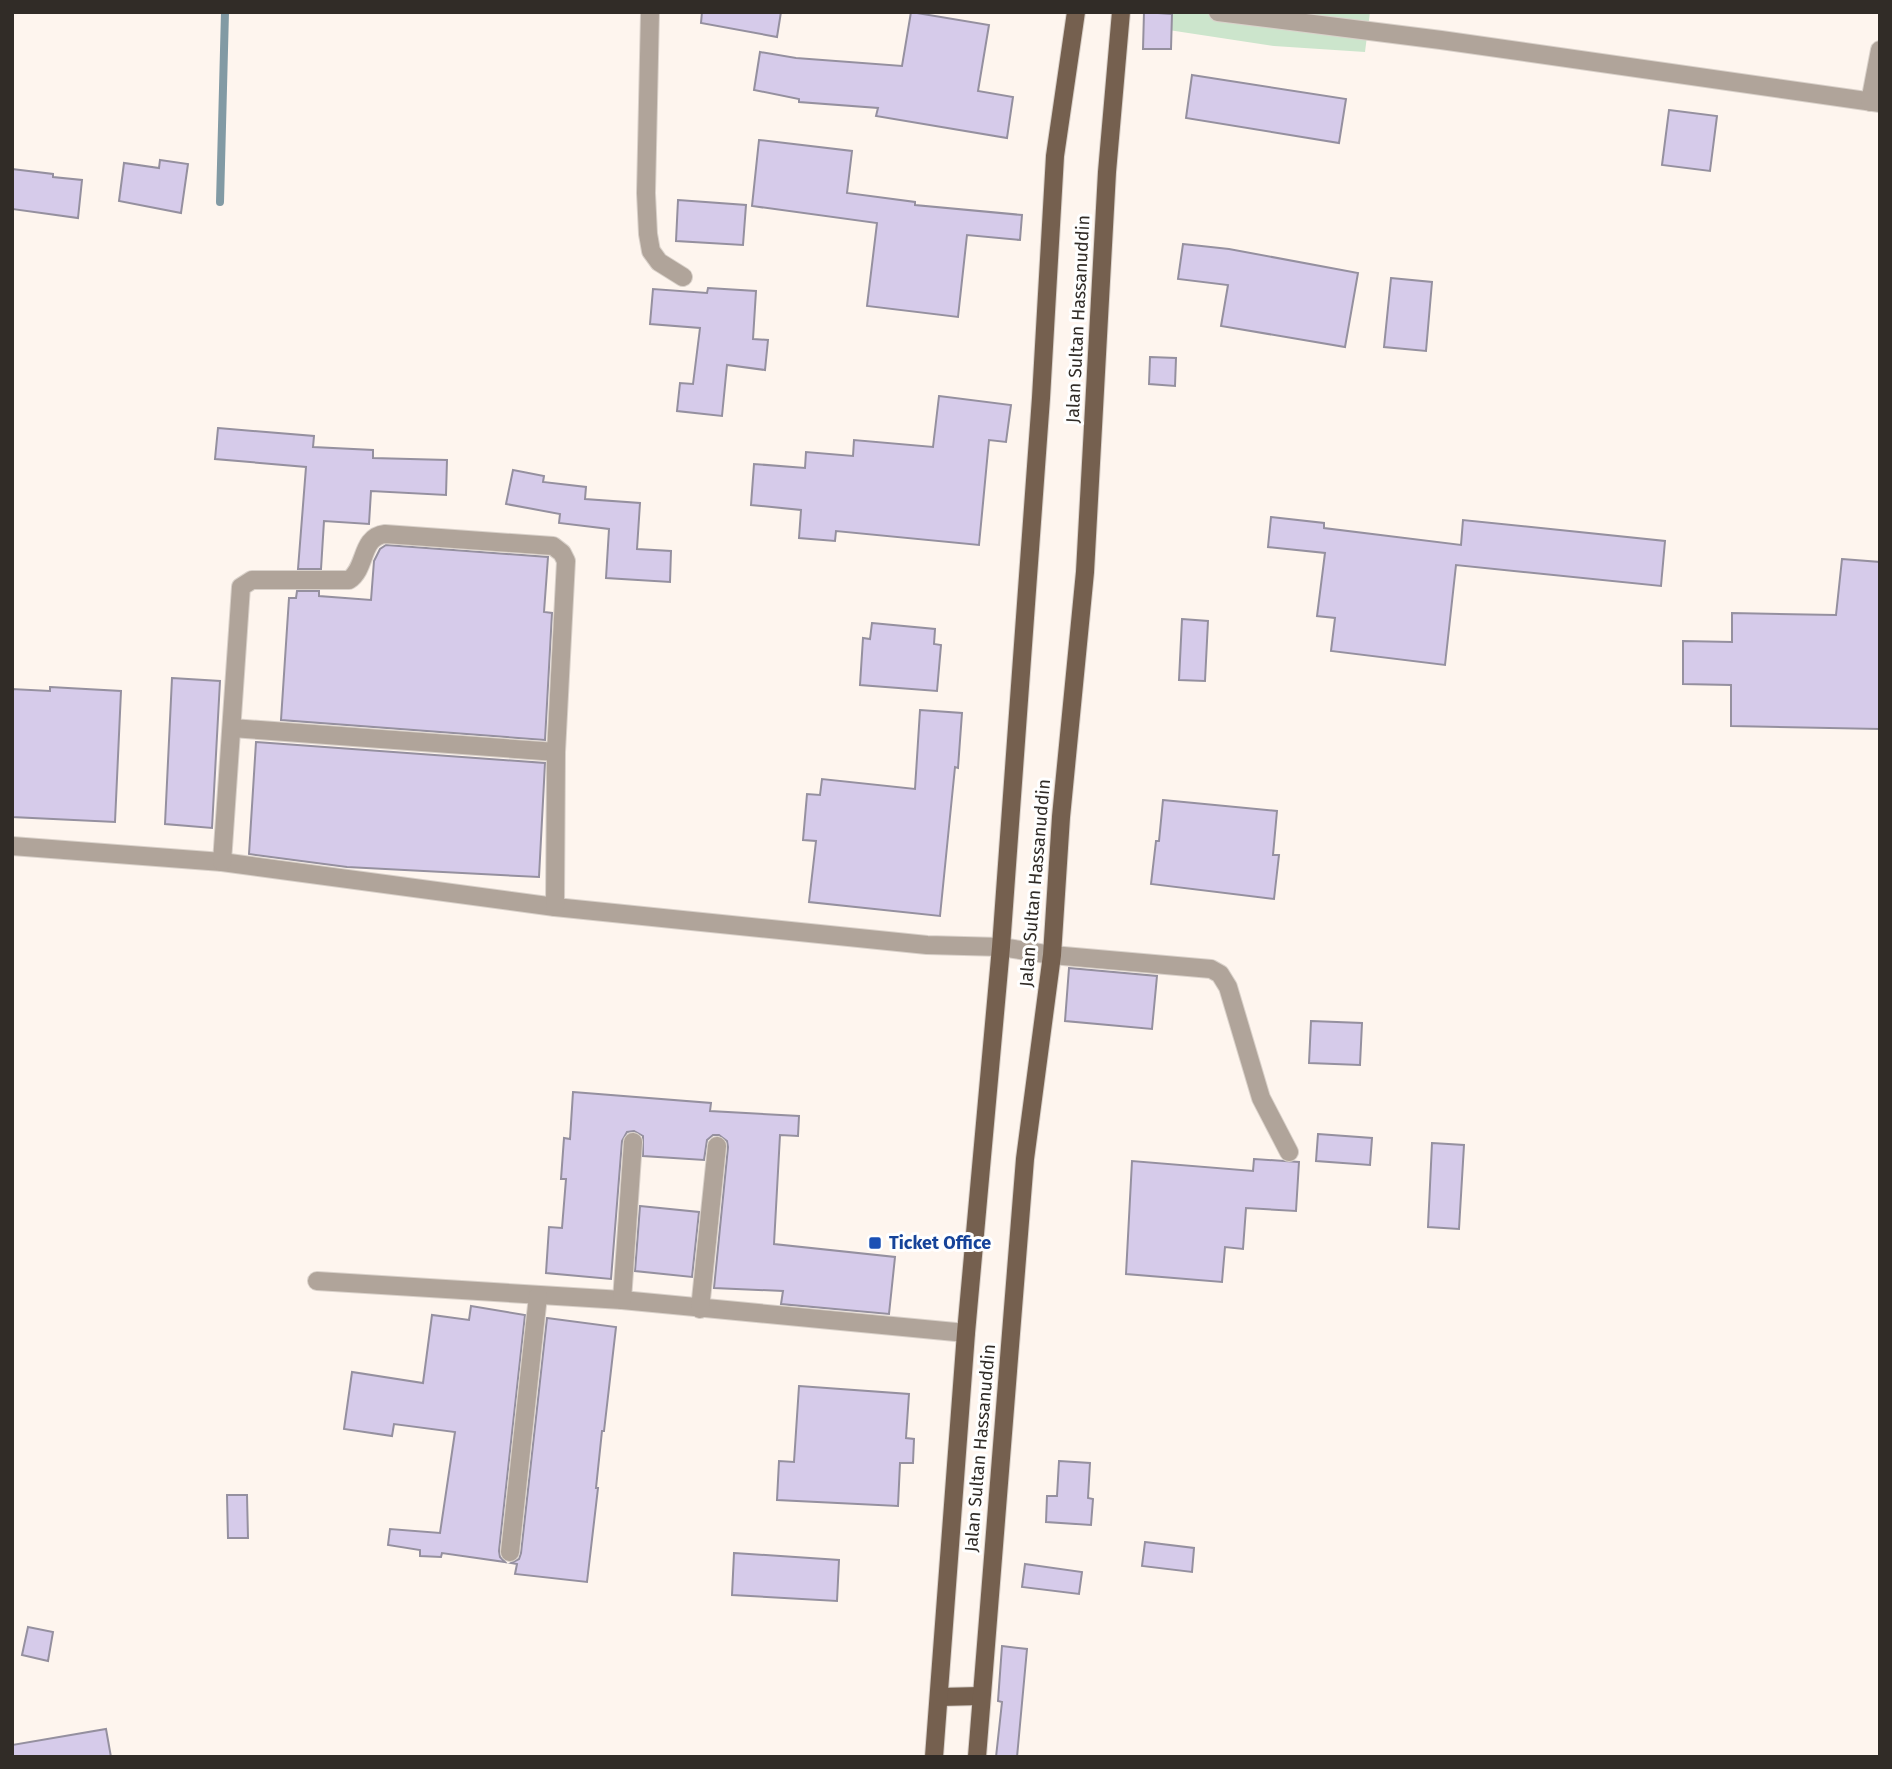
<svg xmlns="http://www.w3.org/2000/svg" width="1892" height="1769" font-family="'Fira Sans',sans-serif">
	<rect width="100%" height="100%" fill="#fef5ee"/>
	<!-- green -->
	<path fill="#cce5cc" d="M 1164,12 L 1370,12 L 1365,52 L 1274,46 L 1162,29 Z"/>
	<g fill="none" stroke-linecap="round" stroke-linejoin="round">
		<!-- stream -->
		<path stroke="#829aa4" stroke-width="8" d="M 220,202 L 225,12"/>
	</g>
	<!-- building -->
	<g fill="#d6cbea" stroke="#95909f" stroke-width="2">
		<path d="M 702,12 L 781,12 L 777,37 L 701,23 Z"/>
		<path d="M 911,12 L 989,25 L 978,91 L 1013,97 L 1007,138 L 876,116 L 878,108 L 799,102 L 799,99 L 754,90 L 760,52 L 796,58 L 902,66 Z"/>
		<path d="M 1144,12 L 1172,14 L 1171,49 L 1143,49 Z"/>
		<path d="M 1192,75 L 1346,99 L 1339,143 L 1186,118 Z"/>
		<path d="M 1669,110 L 1717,116 L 1710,171 L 1662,165 Z"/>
		<path d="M 759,140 L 852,151 L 847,193 L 915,202 L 915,205 L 1022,215 L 1020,240 L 967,235 L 958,317 L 867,306 L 877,223 L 752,206 Z"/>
		<path d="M 160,160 L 188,164 L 181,213 L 119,201 L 124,163 L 159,168 Z"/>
		<path d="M 12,169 L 53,174 L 53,177 L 82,180 L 78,218 L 12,209 Z"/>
		<path d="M 678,200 L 746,205 L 743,245 L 676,241 Z"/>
		<path d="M 1183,244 L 1229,249 L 1358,273 L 1345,347 L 1221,326 L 1228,285 L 1178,279 Z"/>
		<path d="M 1391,278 L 1432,282 L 1426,351 L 1384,347 Z"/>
		<path d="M 708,288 L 756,291 L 753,339 L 768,340 L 765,370 L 727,365 L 722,416 L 677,411 L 680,383 L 693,384 L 700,328 L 650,324 L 653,289 L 707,293 Z"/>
		<path d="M 1150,357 L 1176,358 L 1175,386 L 1149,384 Z"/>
		<path d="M 939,396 L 1011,405 L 1006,442 L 989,440 L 979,545 L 836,531 L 835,541 L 799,538 L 801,510 L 751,505 L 754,464 L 805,468 L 806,452 L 853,456 L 854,440 L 933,447 Z"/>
		<path d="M 218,428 L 314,436 L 313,447 L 373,450 L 373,458 L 447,460 L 446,495 L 371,491 L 369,524 L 324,521 L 321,569 L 298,569 L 306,467 L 215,459 Z"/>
		<path d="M 513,470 L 544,476 L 543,482 L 586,487 L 585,499 L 640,503 L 637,549 L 671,551 L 670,582 L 606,578 L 609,529 L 559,523 L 560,514 L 506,504 Z"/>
		<path d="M 1271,517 L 1324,523 L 1324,528 L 1461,545 L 1463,520 L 1665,541 L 1661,586 L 1456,565 L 1445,665 L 1331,651 L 1335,618 L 1317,616 L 1325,553 L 1268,547 Z"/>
		<path d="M 386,545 L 548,557 L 544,612 L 552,613 L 545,740 L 281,720 L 289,598 L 296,598 L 297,591 L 319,591 L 319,596 L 371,600 L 374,561 L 380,549 Z"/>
		<path d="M 1842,559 L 1880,562 L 1880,729 L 1731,726 L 1731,685 L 1683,684 L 1683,641 L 1732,642 L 1732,613 L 1836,615 Z"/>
		<path d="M 1182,619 L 1208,621 L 1205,681 L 1179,680 Z"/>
		<path d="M 872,623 L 935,629 L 934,644 L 941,645 L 937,691 L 860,685 L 863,638 L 870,639 Z"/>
		<path d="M 172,678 L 220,681 L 212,828 L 165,824 Z"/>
		<path d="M 50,687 L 121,691 L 115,822 L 12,817 L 12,689 L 50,691 Z"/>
		<path d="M 920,710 L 962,713 L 958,768 L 955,767 L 940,916 L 809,902 L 816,841 L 803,840 L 807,794 L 820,795 L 822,779 L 915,789 Z"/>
		<path d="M 256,742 L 545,763 L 539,877 L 347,867 L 249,854 Z"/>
		<path d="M 1163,800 L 1277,811 L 1273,855 L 1279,855 L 1274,899 L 1151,884 L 1156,841 L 1159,841 Z"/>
		<path d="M 1069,968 L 1157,976 L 1152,1029 L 1065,1021 Z"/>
		<path d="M 1311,1021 L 1362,1023 L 1360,1065 L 1309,1063 Z"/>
		<path d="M 573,1092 L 711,1103 L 710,1111 L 799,1116 L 798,1136 L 780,1135 L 774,1244 L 895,1257 L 889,1314 L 781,1304 L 783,1291 L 714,1288 L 728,1147 L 727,1141 L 719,1135 L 713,1135 L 707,1140 L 704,1160 L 643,1156 L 643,1136 L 634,1131 L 627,1132 L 622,1141 L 611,1279 L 546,1273 L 549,1227 L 562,1228 L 566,1179 L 561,1179 L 564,1138 L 570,1139 Z"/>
		<path d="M 1318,1134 L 1372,1138 L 1370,1165 L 1316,1161 Z"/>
		<path d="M 1432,1143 L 1464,1145 L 1459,1229 L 1428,1227 Z"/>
		<path d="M 1254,1159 L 1299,1162 L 1296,1211 L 1246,1208 L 1243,1249 L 1225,1247 L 1222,1282 L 1126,1274 L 1132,1161 L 1253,1171 Z"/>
		<path d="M 640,1206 L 699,1212 L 692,1277 L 635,1271 Z"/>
		<path d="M 471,1306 L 525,1315 L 499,1551 L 500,1557 L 505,1562 L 442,1553 L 441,1557 L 420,1556 L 420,1550 L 388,1545 L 390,1529 L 440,1533 L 455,1432 L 394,1424 L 392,1436 L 344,1429 L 352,1372 L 423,1383 L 432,1315 L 469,1320 Z"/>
		<path d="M 547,1318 L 616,1327 L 604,1431 L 602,1431 L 596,1488 L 598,1488 L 587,1582 L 515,1574 L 517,1564 L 511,1563 L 519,1559 L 521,1553 Z"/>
		<path d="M 799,1386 L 909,1394 L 906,1438 L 914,1439 L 913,1463 L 900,1463 L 898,1506 L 777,1500 L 779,1461 L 794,1462 Z"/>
		<path d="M 1059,1461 L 1090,1463 L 1088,1498 L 1093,1499 L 1091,1525 L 1046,1522 L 1047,1496 L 1057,1496 Z"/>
		<path d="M 227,1495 L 247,1495 L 248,1538 L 228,1538 Z"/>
		<path d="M 1145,1542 L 1194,1548 L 1192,1572 L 1142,1566 Z"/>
		<path d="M 734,1553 L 839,1560 L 837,1601 L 732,1595 Z"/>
		<path d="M 1025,1564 L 1082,1572 L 1079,1594 L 1022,1587 Z"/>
		<path d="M 28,1627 L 53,1632 L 48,1661 L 22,1655 Z"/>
		<path d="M 1002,1646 L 1027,1649 L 1017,1757 L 996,1757 L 1002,1702 L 998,1701 Z"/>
		<path d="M 106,1729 L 111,1757 L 12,1757 L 12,1745 Z"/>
	</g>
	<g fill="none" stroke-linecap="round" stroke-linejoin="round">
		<!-- street casing -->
		<g stroke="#d9d1ca" stroke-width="20">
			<g id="street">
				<path d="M 650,12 L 646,193 L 648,234 L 651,251 L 659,262 L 683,277"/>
				<path d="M 1218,12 L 1441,40 L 1880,103"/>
				<path d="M 1870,102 L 1880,50"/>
				<path d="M 232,728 L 556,752"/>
				<path d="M 12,846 L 222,862 L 555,907 L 927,945 L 1001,947 L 1052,955 L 1211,969 L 1220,974 L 1228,987 L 1261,1098 L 1289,1152"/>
				<path d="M 222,862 L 241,587 L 252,580 L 349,580 C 367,568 360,537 385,534 L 553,546 L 562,553 L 566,561 L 556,752 L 555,907"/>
				<path d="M 317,1281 L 622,1300 L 966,1333"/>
				<path d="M 622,1300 L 633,1142"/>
				<path d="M 700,1309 L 717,1146"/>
				<path d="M 510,1552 L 538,1296"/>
			</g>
		</g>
		<!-- primary casing -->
		<g stroke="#d9d1ca" stroke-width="20">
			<g id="primary">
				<path d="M 939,1697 L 981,1696"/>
				<path d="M 934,1757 L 966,1333 L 1001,947 L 1041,398 L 1055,156 L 1076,12"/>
				<path d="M 977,1757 L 1025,1159 L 1052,955 L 1061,817 L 1085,572 L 1107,172 L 1121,12"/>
			</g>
		</g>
		<!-- street -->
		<use href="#street" stroke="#b0a49a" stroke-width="18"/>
		<!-- primary -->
		<use href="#primary" stroke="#75604f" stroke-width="18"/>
	</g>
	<!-- markers -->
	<rect fill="#1a4fb4" stroke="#fff" stroke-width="2.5" x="868" y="1236" width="14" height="14" rx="3.5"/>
	<g text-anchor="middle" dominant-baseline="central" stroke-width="6" stroke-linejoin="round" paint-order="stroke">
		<!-- street labels -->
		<g font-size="18" fill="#312c27" stroke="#fff">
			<text transform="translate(1078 319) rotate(-87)">Jalan Sultan Hassanuddin</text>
			<text transform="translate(1035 883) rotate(-85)">Jalan Sultan Hassanuddin</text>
			<text transform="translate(980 1448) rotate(-85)">Jalan Sultan Hassanuddin</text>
		</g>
		<!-- transit labels -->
		<g font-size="18" font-weight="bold" fill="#164399" stroke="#fff" text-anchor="start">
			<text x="889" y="1243">Ticket Office</text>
		</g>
	</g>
	<!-- border -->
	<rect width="1892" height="1769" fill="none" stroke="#312c27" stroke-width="28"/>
</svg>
